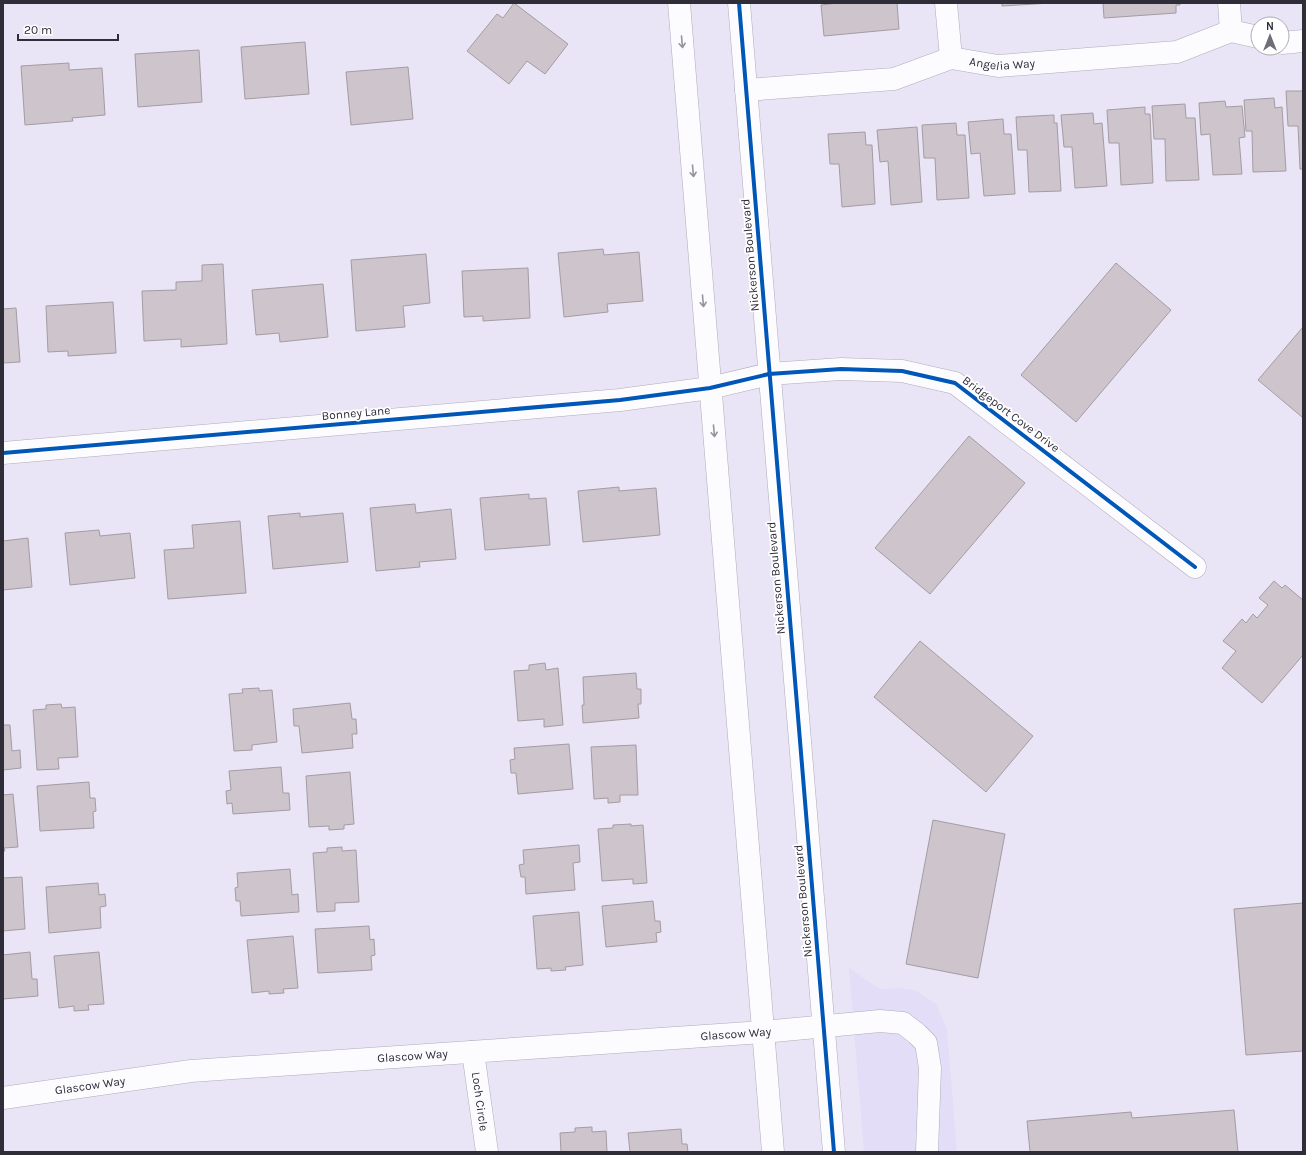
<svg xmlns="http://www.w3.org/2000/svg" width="1306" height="1155" font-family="Karla,sans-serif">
	<rect width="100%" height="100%" fill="#e9e5f6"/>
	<!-- built -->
	<path fill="#e3ddf8" d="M 849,968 L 880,989 L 899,988 L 915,990 L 936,1004 L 947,1029 L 957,1152 L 864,1152 Z"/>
	<!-- building -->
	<g fill="#cdc5cb" stroke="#a49ca3">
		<path d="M 514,3 L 568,44 L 545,74 L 527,61 L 509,84 L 467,51 L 497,14 L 503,18 Z"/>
		<path d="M 838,3 L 897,3 L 899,29 L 824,36 L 821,5 Z"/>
		<path d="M 1002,3 L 1051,3 L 1002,6 Z"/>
		<path d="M 1103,3 L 1180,3 L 1180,5 L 1176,5 L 1176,13 L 1104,18 Z"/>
		<path d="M 305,42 L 309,94 L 245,99 L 241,47 Z"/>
		<path d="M 199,50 L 202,102 L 138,107 L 135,54 Z"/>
		<path d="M 69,63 L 69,70 L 102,68 L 105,115 L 72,118 L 73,121 L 25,125 L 21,66 Z"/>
		<path d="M 408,67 L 413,119 L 351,125 L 346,72 Z"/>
		<path d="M 1286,91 L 1303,91 L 1303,169 L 1300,169 L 1298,126 L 1288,126 Z"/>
		<path d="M 1274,98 L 1275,108 L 1282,107 L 1286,171 L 1253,172 L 1252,131 L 1246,131 L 1244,100 Z"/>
		<path d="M 1225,101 L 1226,107 L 1242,106 L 1245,137 L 1239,138 L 1242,174 L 1213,175 L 1210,134 L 1201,135 L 1199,103 Z"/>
		<path d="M 1185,104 L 1186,118 L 1195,118 L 1199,180 L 1166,181 L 1165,139 L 1154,139 L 1152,106 Z"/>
		<path d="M 1145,107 L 1145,114 L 1150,114 L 1153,183 L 1121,185 L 1119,143 L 1109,143 L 1107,110 Z"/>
		<path d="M 1093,113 L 1094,124 L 1102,123 L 1107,186 L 1075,188 L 1072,147 L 1064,147 L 1061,115 Z"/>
		<path d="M 1054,115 L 1054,123 L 1057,123 L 1061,191 L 1029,192 L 1027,150 L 1018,150 L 1016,117 Z"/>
		<path d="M 1003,119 L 1004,134 L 1011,134 L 1015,194 L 984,196 L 980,153 L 971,154 L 968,122 Z"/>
		<path d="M 956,123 L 957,135 L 965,135 L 969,198 L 937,200 L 935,158 L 924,158 L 922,125 Z"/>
		<path d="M 917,127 L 922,202 L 891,205 L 888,161 L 880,162 L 877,130 Z"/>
		<path d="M 865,132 L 866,145 L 872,145 L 875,204 L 842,207 L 839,164 L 830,164 L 828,134 Z"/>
		<path d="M 603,249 L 604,255 L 639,252 L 643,301 L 607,304 L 608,312 L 564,317 L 558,253 Z"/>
		<path d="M 426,254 L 430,303 L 403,306 L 405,327 L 356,331 L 351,260 Z"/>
		<path d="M 1116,263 L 1171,310 L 1076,422 L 1021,375 Z"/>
		<path d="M 223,264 L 227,344 L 181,347 L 181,339 L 144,341 L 142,291 L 176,290 L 176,282 L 202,281 L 202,265 Z"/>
		<path d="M 528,268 L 530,318 L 483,321 L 483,316 L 464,317 L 462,271 Z"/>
		<path d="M 323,284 L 328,337 L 280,342 L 279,333 L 256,335 L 252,290 Z"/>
		<path d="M 113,302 L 116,353 L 68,356 L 68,351 L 48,352 L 46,306 Z"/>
		<path d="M 16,308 L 20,362 L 3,363 L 3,309 Z"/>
		<path d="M 1303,327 L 1303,416 L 1302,417 L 1258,380 Z"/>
		<path d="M 969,436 L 1025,483 L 930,594 L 875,548 Z"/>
		<path d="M 619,487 L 619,491 L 656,488 L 660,535 L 583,542 L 578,491 Z"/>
		<path d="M 529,494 L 529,499 L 546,498 L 550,545 L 485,550 L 480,498 Z"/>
		<path d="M 415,504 L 416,513 L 451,509 L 456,559 L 419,562 L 420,567 L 376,571 L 370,508 Z"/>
		<path d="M 300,513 L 300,517 L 343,513 L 348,562 L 273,569 L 268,516 Z"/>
		<path d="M 240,521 L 246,593 L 168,599 L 164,550 L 194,548 L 192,525 Z"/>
		<path d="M 99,530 L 100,536 L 130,533 L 135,578 L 70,585 L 65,533 Z"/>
		<path d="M 28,538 L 32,587 L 3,590 L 3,541 Z"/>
		<path d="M 1274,581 L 1282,588 L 1285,585 L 1303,600 L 1303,655 L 1262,703 L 1222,668 L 1236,651 L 1223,641 L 1242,619 L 1246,623 L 1253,614 L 1257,618 L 1268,605 L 1259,598 Z"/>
		<path d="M 920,641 L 1033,736 L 986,792 L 874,697 Z"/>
		<path d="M 545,663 L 546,670 L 558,668 L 563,725 L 544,727 L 544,719 L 518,721 L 514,671 L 529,670 L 529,665 Z"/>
		<path d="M 636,673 L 637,689 L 641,689 L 641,704 L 638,704 L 639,718 L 583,723 L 582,705 L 584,705 L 583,677 Z"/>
		<path d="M 259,688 L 259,691 L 272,690 L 277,742 L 252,745 L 252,750 L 234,751 L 229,694 L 243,693 L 242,689 Z"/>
		<path d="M 350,703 L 352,719 L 356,719 L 357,734 L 352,734 L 353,748 L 302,753 L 299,726 L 294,726 L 293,709 Z"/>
		<path d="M 61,704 L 62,708 L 75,707 L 78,757 L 58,758 L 59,769 L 37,770 L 33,710 L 46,709 L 46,705 Z"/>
		<path d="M 3,725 L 10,725 L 12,751 L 20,750 L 21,768 L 3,770 Z"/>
		<path d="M 569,744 L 573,789 L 518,794 L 516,773 L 511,773 L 510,760 L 515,759 L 514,748 Z"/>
		<path d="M 636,745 L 638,795 L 620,795 L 620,802 L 608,803 L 608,798 L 594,799 L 591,747 Z"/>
		<path d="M 281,767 L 283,793 L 289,793 L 290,810 L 233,814 L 232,803 L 227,804 L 226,791 L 231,790 L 229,771 Z"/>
		<path d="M 350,772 L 354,824 L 344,825 L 344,829 L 329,830 L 329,826 L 309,827 L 306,776 Z"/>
		<path d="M 89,782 L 90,798 L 95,798 L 96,811 L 93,812 L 94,828 L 40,831 L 37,786 Z"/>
		<path d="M 13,794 L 18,847 L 4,848 L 5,851 L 3,851 L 3,795 Z"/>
		<path d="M 933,820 L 1005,834 L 978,978 L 906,964 Z"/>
		<path d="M 631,824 L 631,826 L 643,825 L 647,883 L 633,884 L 633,879 L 602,881 L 598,829 L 613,828 L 613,825 Z"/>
		<path d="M 579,845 L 580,862 L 573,863 L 575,890 L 526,894 L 525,877 L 521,877 L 519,865 L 524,864 L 523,850 Z"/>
		<path d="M 342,847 L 342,851 L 356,850 L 359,902 L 335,903 L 335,911 L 317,912 L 313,853 L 327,852 L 327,848 Z"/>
		<path d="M 290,869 L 292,895 L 298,894 L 299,912 L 241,916 L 240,901 L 236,901 L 235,888 L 238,887 L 237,873 Z"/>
		<path d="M 22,877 L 25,929 L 3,931 L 3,878 Z"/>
		<path d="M 98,883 L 99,895 L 105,894 L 106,906 L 100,907 L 101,928 L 49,933 L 46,887 Z"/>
		<path d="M 653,901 L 655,921 L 660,921 L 661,932 L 656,933 L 657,942 L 606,947 L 602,906 Z"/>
		<path d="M 1303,903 L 1303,1051 L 1246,1055 L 1234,909 Z"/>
		<path d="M 579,912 L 583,965 L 565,967 L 566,970 L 551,971 L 551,968 L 537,969 L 533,916 Z"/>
		<path d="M 369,926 L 370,940 L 374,939 L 375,955 L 371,956 L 372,970 L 318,973 L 315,929 Z"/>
		<path d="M 293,936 L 298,988 L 283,989 L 284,993 L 269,994 L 269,991 L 252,993 L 247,940 Z"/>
		<path d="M 30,952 L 32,979 L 37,979 L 38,996 L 3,999 L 3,955 Z"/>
		<path d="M 99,952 L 104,1004 L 88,1005 L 89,1010 L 74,1011 L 74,1006 L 59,1008 L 54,956 Z"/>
		<path d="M 1234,1110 L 1238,1152 L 1030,1152 L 1027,1121 L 1131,1112 L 1132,1118 Z"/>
		<path d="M 592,1127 L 592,1132 L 606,1131 L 607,1152 L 561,1152 L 560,1133 L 575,1132 L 575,1128 Z"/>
		<path d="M 681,1129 L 682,1144 L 687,1144 L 688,1152 L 630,1152 L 628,1133 Z"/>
	</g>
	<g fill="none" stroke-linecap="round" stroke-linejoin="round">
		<!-- minor casing -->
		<g stroke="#afacb9" stroke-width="23">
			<g id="minor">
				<path d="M 679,3 L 773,1152"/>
				<path d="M 739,3 L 834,1152"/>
				<path d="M 946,3 L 951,58"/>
				<path d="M 1229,3 L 1231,31"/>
				<path d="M 1282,43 L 1303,41"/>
				<path id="s1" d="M 746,90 L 894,79 L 951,58 L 998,66 L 1177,52 L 1231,31 L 1258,37"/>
				<path d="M 3,453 L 620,400 L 710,388 L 769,374 L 841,369 L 902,371 L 955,383 L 1195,567"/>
				<path id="s2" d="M 473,1052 L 487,1152"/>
				<path id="s3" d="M 3,1098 L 191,1071 L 763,1032 L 880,1021 L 903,1023 L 917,1034 L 926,1043 L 930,1068 L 927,1152"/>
			</g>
		</g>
		<!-- minor -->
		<use href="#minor" stroke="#fcfbfe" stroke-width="22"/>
		<!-- cycleway casing -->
		<g stroke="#fff" stroke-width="6">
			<g id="cycleway">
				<path d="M 739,3 L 834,1152"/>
				<path d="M 3,453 L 620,400 L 710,388 L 769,374 L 841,369 L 902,371 L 955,383 L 1195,567"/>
			</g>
		</g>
		<!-- cycleway -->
		<use href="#cycleway" stroke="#0057b8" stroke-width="4"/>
	</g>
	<!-- one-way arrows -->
	<defs><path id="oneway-shaft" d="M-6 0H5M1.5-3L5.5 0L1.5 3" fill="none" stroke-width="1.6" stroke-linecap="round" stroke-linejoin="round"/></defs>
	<g stroke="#96949b">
		<use href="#oneway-shaft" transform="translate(682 42) rotate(85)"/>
		<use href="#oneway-shaft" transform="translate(693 171) rotate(85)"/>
		<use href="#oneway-shaft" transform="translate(703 301) rotate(85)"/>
		<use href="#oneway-shaft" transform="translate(714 431) rotate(85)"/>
	</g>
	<g text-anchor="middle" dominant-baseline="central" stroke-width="3.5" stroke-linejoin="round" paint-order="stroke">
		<!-- street labels -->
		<g font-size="12" fill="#2f2d38" stroke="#fff">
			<text stroke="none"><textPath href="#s1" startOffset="261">Angelia Way</textPath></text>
			<text transform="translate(750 255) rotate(-95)">Nickerson Boulevard</text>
			<text transform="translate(356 413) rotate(-5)">Bonney Lane</text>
			<text transform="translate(1011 414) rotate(37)">Bridgeport Cove Drive</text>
			<text transform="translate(776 578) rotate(-95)">Nickerson Boulevard</text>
			<text transform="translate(803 901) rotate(-95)">Nickerson Boulevard</text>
			<text stroke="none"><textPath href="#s3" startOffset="736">Glascow Way</textPath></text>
			<text stroke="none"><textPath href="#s3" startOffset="412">Glascow Way</textPath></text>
			<text stroke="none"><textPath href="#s3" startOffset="88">Glascow Way</textPath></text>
			<text stroke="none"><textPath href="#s2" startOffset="50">Loch Circle</textPath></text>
		</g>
	</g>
	<!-- border -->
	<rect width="1306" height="1155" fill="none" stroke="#2f2d38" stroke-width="8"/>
	<!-- north arrow -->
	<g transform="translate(1270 36)"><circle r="19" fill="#ffffff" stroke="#acabaf"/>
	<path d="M0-3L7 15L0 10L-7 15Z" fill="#706d7a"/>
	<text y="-6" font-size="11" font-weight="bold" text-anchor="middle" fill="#2f2d38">N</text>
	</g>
	<!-- scale -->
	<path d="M18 34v6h100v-6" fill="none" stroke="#2f2d38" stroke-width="2"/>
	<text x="24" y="34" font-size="12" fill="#2f2d38" stroke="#ffffff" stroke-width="3" paint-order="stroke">20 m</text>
</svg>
